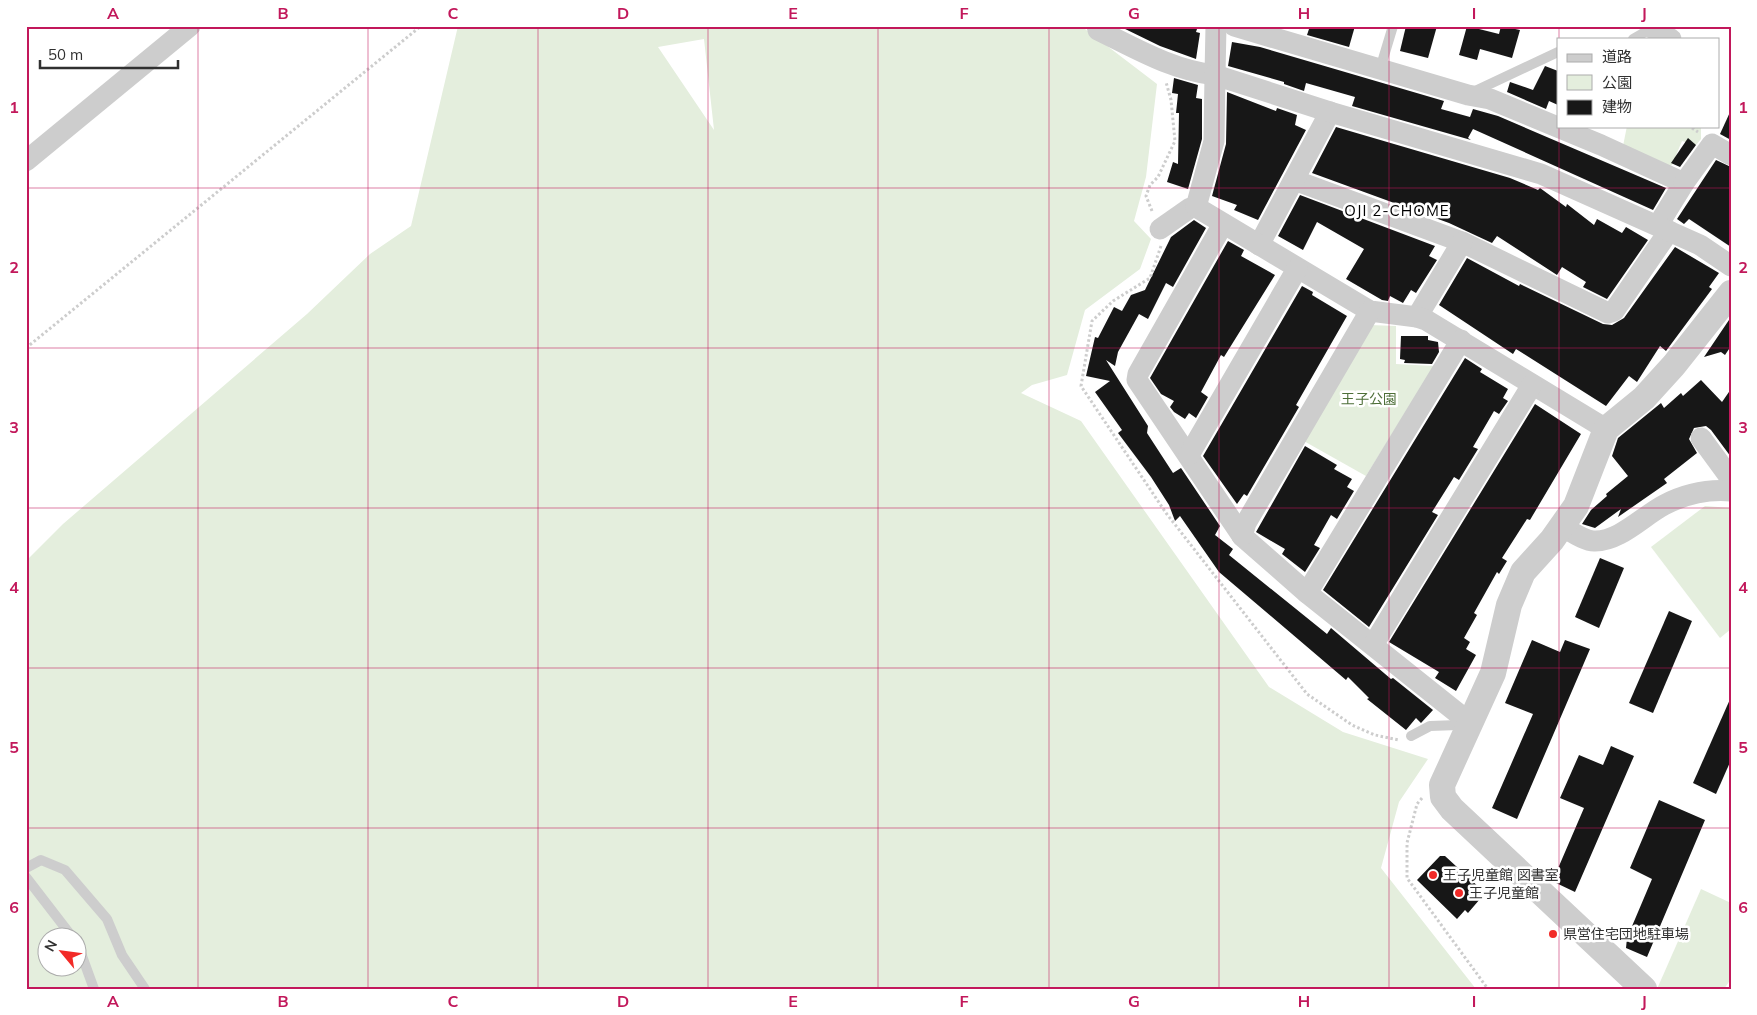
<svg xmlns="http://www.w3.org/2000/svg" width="1757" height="1015" font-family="Mulish,'Noto Sans JP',sans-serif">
	<rect width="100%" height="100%" fill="#fff"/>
	<!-- green -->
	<g fill="#e4eedd" fill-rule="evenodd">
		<path d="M 458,26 L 1081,26 L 1157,84 L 1146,177 L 1134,221 L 1151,239 L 1140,269 L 1085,310 L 1067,375 L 1032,385 L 1021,393 L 1081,421 L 1269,687 L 1343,732 L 1428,759 L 1399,802 L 1381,868 L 1476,989 L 26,989 L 26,561 L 63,524 L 307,314 L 370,254 L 411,226 ZM 704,39 L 714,130 L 658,47 ZM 48,938 L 78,938 L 78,968 L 48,968 Z"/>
		<path d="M 1627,126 L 1701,126 L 1701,139 L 1696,145 L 1682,141 L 1672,165 L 1661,171 L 1623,146 Z"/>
		<path d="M 1370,325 L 1396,326 L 1396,364 L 1434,366 L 1366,476 L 1302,440 Z"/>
		<path d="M 1705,506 L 1731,508 L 1731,629 L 1720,638 L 1651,547 Z"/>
		<path d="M 1701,889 L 1731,903 L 1731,979 L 1724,989 L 1657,989 Z"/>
	</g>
	<!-- building -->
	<g fill="#171717">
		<path d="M 1119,26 L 1198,26 L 1196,32 L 1200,33 L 1196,59 L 1160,46 Z"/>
		<path d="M 1310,26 L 1355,26 L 1349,47 L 1307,35 Z"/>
		<path d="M 1406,26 L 1437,26 L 1428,58 L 1400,51 Z"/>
		<path d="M 1467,26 L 1499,34 L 1501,26 L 1520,30 L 1512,58 L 1480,49 L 1477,60 L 1459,55 Z"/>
		<path d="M 1232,42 L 1260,47 L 1444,101 L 1441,109 L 1470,117 L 1473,109 L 1498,116 L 1666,188 L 1653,210 L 1473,129 L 1468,138 L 1471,140 L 1352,106 L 1355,97 L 1306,83 L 1304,91 L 1284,84 L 1284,82 L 1228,66 Z"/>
		<path d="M 1545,66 L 1558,71 L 1558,105 L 1549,101 L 1546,109 L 1507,92 L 1510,82 L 1533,90 Z"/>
		<path d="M 1174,78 L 1198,85 L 1196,98 L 1202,99 L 1202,139 L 1188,189 L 1167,182 L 1173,162 L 1178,164 L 1179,113 L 1176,113 L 1178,94 L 1172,93 Z"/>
		<path d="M 1227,92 L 1276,111 L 1277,108 L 1297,115 L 1295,125 L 1306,130 L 1258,220 L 1234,210 L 1237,205 L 1212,196 L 1226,144 Z"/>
		<path d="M 1731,110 L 1731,140 L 1720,134 Z"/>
		<path d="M 1336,127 L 1510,178 L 1538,190 L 1540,188 L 1566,207 L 1567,204 L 1594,225 L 1597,219 L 1622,233 L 1626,227 L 1648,240 L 1607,299 L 1583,287 L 1586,282 L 1562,267 L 1557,275 L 1497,236 L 1492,243 L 1449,223 L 1312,173 Z"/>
		<path d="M 1688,138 L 1696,145 L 1680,167 L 1671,163 Z"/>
		<path d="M 1716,160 L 1731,167 L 1731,247 L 1689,219 L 1684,224 L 1677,219 Z"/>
		<path d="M 1300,195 L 1435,246 L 1429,256 L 1437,260 L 1416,293 L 1411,290 L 1403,303 L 1390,296 L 1388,301 L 1382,300 L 1346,279 L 1364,249 L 1317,222 L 1303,250 L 1278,236 Z"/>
		<path d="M 1194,220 L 1206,228 L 1173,287 L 1166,283 L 1148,319 L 1139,314 L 1118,352 L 1115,366 L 1106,360 L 1148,426 L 1147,433 L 1173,473 L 1181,468 L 1220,526 L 1215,535 L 1233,549 L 1229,555 L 1327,634 L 1331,628 L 1391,679 L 1393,678 L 1433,710 L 1421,723 L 1416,718 L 1406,730 L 1367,699 L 1369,698 L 1348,677 L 1346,680 L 1219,572 L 1180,516 L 1175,521 L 1169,505 L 1151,477 L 1118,433 L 1122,430 L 1095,392 L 1110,381 L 1086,376 L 1095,337 L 1098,338 L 1114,307 L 1122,311 L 1131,295 L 1145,290 L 1171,237 Z"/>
		<path d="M 1228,241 L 1244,250 L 1241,256 L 1275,275 L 1224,357 L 1221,355 L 1201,392 L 1208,397 L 1196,418 L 1189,413 L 1185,419 L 1174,412 L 1170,407 L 1174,401 L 1161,394 L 1150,378 Z"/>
		<path d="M 1675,247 L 1719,273 L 1709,287 L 1712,289 L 1666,351 L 1660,346 L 1637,382 L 1629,376 L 1606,406 L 1516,349 L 1513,354 L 1439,305 L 1467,258 L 1519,286 L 1520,284 L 1603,324 L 1612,325 L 1624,318 Z"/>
		<path d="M 1302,286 L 1313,292 L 1312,295 L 1347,316 L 1296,405 L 1299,407 L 1247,496 L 1244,494 L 1237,504 L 1203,456 Z"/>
		<path d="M 1731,317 L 1731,346 L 1725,355 L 1721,352 L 1704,357 Z"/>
		<path d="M 1401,336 L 1428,336 L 1428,340 L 1438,342 L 1439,352 L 1432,364 L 1404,363 L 1405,360 L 1400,359 Z"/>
		<path d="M 1465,358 L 1482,369 L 1480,372 L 1508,389 L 1503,398 L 1508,401 L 1499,414 L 1494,411 L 1473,447 L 1478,449 L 1459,480 L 1454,477 L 1432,512 L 1438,515 L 1369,627 L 1323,590 Z"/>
		<path d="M 1701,380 L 1722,402 L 1731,389 L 1731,457 L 1711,430 L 1706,426 L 1694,428 L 1689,439 L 1697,453 L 1664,479 L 1667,483 L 1618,517 L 1621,509 L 1595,528 L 1582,524 L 1591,510 L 1607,496 L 1606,494 L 1628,476 L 1612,456 L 1618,438 L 1661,403 L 1664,408 L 1681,393 L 1683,396 Z"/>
		<path d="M 1535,404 L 1581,434 L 1530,520 L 1527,519 L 1502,558 L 1507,561 L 1499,574 L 1497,572 L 1474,613 L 1477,615 L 1464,638 L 1470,642 L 1466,649 L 1476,655 L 1456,691 L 1435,678 L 1439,672 L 1389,642 Z"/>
		<path d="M 1305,446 L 1337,465 L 1334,469 L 1352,479 L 1347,487 L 1354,491 L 1337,519 L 1331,515 L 1314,545 L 1320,548 L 1305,572 L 1282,554 L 1285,549 L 1256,532 Z"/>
		<path d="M 1600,558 L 1624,568 L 1599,628 L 1575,617 Z"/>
		<path d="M 1669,611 L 1692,621 L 1653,713 L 1629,703 Z"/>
		<path d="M 1532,640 L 1560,652 L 1565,640 L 1590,649 L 1517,819 L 1492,808 L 1533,714 L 1505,703 Z"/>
		<path d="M 1731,697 L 1731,760 L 1716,794 L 1693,783 Z"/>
		<path d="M 1611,746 L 1634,756 L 1575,892 L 1554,882 L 1558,873 L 1556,873 L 1584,808 L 1560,798 L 1579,755 L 1603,765 Z"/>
		<path d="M 1659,800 L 1705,820 L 1647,957 L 1626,948 L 1627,938 L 1652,879 L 1630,868 Z"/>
		<path d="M 1440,856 L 1445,856 L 1482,890 L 1477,896 L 1480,899 L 1468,913 L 1465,910 L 1457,919 L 1417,880 Z"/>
	</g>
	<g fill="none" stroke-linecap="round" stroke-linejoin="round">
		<!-- path -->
		<g stroke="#cdcdcd" stroke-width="3" stroke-dasharray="2.5 2.5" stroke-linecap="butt">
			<path d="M 1692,128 L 1698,132"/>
			<path d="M 1152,211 L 1146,196 L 1150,185 L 1158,177 L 1175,141 L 1171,100 L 1166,82"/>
			<path d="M 1161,246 L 1150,278 L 1113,301 L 1092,321 L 1081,386 L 1166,513 L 1307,694 L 1352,725 L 1375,735 L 1399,740"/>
			<path d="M 26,348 L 421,26"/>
			<path d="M 1422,798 L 1417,804 L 1407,843 L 1407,878 L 1488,989"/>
		</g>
		<!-- service -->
		<g stroke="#cdcdcd" stroke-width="10">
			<path d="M 1633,39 L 1652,28"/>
			<path d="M 1380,69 L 1393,26"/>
			<path d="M 1473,92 L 1558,52"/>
			<path d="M 1411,736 L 1430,726 L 1458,725 L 1462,718"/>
			<path d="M 26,868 L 41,860 L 65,870 L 107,919 L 122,955 L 145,989"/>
			<path d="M 26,877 L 73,938"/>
			<path d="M 78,945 L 94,989"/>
		</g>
		<!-- minor -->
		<g stroke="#cdcdcd" stroke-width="21">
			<path d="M 1097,26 L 1098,30 C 1137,49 1172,70 1215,75 L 1216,26"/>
			<path d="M 1234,26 L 1468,95 L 1490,99 L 1601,145 L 1684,183 L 1658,225"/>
			<path d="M 1652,28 L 1671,39"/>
			<path d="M 26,161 L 190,26"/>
			<path d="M 1294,180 L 1462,242 L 1608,313 L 1614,311 L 1669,231"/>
			<path d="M 1684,183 L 1712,144 L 1731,155"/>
			<path d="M 1223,224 L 1138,374 L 1137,380 L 1242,536 L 1307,593 L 1470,723"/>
			<path d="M 1160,229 L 1190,208 L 1196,207"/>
			<path d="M 1259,245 L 1330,112"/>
			<path d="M 1417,317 L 1462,242"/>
			<path d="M 1606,429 L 1426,320 L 1417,317 L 1370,311 L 1196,207 L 1214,141 L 1215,75 L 1330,112 L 1541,174 L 1700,245 L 1731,266"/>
			<path d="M 1701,438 L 1731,479"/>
			<path d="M 1189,455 L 1297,269"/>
			<path d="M 1563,527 C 1571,531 1584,541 1594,541 C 1619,542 1643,516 1664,505 C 1685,494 1708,489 1731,491"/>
			<path d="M 1242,536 L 1246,523 L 1370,311"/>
			<path d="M 1307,593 L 1461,340"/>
			<path d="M 1373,645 L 1532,385"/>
		</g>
		<!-- tertiary -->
		<path stroke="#cdcdcd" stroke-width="26" d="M 1644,989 L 1452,809 L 1443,797 L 1442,785 L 1493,673 L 1509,605 L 1523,572 L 1552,540 L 1576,506 L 1606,429 L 1644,398 L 1674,365 L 1731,293"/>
	</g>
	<!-- grid -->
	<path fill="none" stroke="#c2185b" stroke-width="1" stroke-opacity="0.55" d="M 198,26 L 198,989M 368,26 L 368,989M 538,26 L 538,989M 708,26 L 708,989M 878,26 L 878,989M 1049,26 L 1049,989M 1219,26 L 1219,989M 1389,26 L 1389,989M 1559,26 L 1559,39M 1559,126 L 1559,989M 26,188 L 1731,188M 26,348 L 1731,348M 26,508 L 1731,508M 26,668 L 1731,668M 26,828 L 1731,828"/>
	<!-- markers -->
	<g fill="#f22a27" stroke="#fff" stroke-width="2">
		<circle cx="1433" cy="875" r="5"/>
		<circle cx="1459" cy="893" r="5"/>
		<circle cx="1553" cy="934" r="5"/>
	</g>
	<g text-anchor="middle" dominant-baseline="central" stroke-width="5" stroke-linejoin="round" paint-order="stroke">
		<!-- park labels -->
		<g font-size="14" fill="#4e6f39" stroke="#fff">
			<text x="1369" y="399">王子公園</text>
		</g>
		<!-- poi labels -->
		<g font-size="14" fill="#303030" stroke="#fff" text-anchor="start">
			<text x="1443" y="875">王子児童館 図書室</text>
			<text x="1469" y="893">王子児童館</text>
			<text x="1563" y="934">県営住宅団地駐車場</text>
		</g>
		<!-- neighbourhood labels -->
		<g font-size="15" letter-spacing="1" fill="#000" stroke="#fff">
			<text x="1397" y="210">OJI 2-CHOME</text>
		</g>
	</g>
	<!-- border -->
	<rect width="1757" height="1015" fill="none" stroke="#ffffff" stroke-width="55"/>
	<!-- legend -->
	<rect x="1557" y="38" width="162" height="90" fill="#ffffff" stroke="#acacac"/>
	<rect x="1567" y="54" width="25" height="8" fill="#cdcdcd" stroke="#acacac"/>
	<text x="1602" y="62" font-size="15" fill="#303030">道路</text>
	<rect x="1567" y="75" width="25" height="15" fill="#e4eedd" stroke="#acacac"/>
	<text x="1602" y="88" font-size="15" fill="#303030">公園</text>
	<rect x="1567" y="100" width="25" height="15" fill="#171717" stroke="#acacac"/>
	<text x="1602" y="112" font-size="15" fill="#303030">建物</text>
	<!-- north arrow -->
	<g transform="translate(62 952) rotate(299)"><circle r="24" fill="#ffffff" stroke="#acacac"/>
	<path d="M0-4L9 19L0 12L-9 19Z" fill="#f22a27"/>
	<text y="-8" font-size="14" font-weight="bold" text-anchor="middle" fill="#303030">N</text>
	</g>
	<!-- scale -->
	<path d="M40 60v8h138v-8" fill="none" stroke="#303030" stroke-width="2.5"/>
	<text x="48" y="60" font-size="15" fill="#303030" stroke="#ffffff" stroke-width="4" paint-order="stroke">50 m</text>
	<rect x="28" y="28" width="1702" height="960" fill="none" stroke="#c2185b" stroke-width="2"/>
	<g font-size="16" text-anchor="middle" font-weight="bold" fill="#c2185b">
		<text x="113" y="19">A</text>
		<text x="283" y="19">B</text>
		<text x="453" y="19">C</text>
		<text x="623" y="19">D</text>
		<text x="793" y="19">E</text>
		<text x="964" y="19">F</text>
		<text x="1134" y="19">G</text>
		<text x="1304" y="19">H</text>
		<text x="1474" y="19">I</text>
		<text x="1644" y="19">J</text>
		<text x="14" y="113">1</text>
		<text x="1743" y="113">1</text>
		<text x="14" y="273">2</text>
		<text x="1743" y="273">2</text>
		<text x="14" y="433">3</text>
		<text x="1743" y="433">3</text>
		<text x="14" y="593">4</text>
		<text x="1743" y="593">4</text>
		<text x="14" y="753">5</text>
		<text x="1743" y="753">5</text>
		<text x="14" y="913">6</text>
		<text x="1743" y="913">6</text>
		<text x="113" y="1007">A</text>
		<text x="283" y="1007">B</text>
		<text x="453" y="1007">C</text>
		<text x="623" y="1007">D</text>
		<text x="793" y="1007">E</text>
		<text x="964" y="1007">F</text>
		<text x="1134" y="1007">G</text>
		<text x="1304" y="1007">H</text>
		<text x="1474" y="1007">I</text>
		<text x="1644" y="1007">J</text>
	</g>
</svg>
